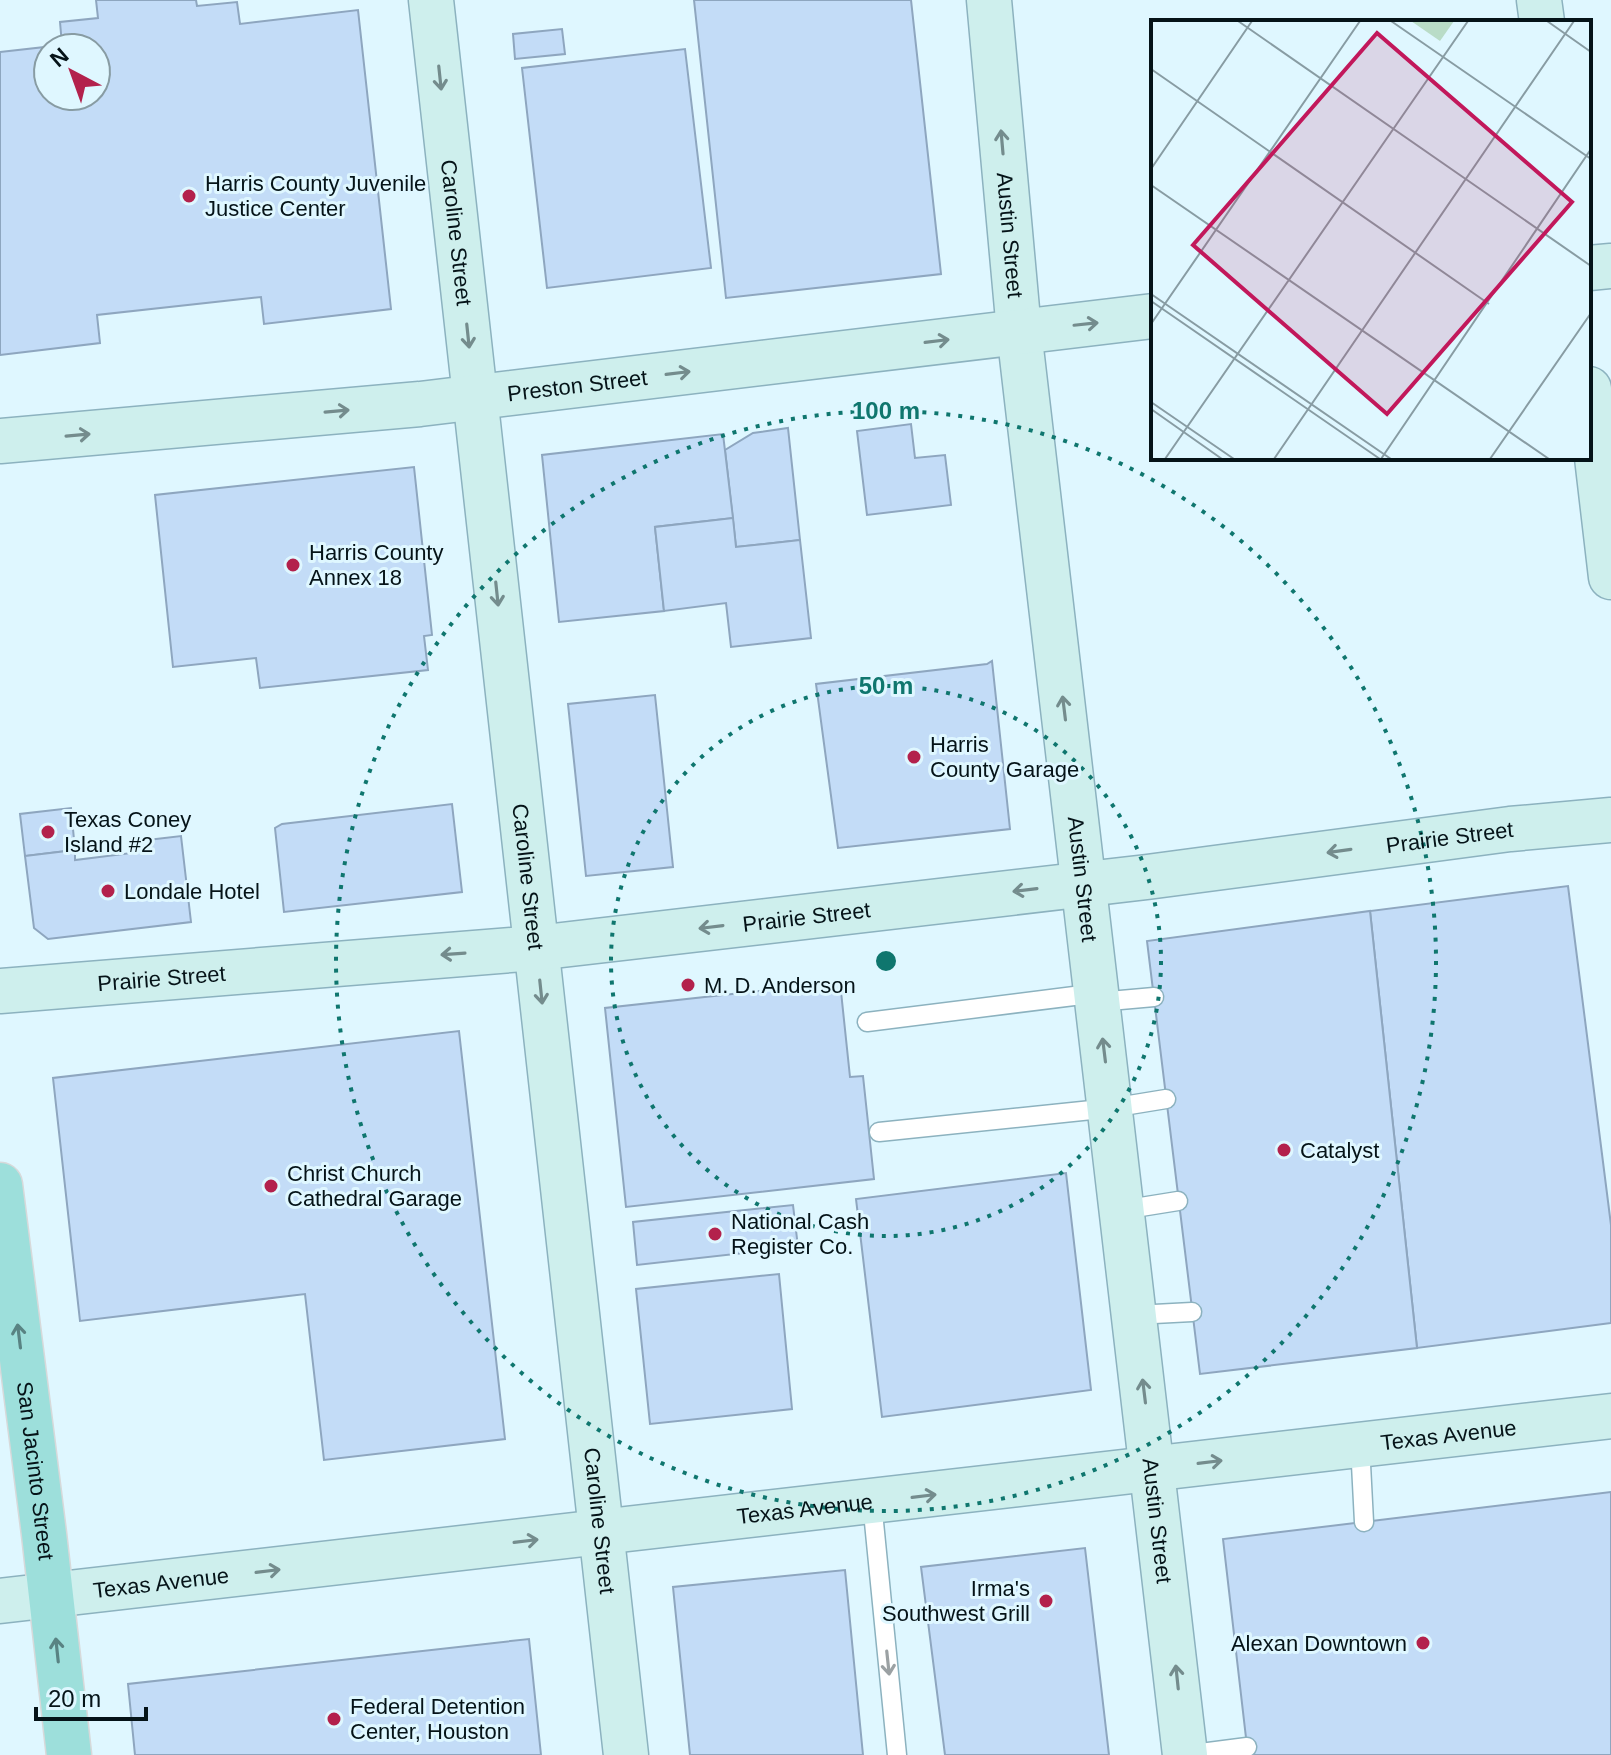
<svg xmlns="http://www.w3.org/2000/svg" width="1611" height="1755" font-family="Helvetica,sans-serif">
	<rect width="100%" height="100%" fill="#dff7ff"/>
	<!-- building -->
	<g fill="#c3dcf7" stroke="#8ea6bf" stroke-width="2" fill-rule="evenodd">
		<path d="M 96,0 L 196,0 L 197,6 L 237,2 L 240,24 L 358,10 L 391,309 L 264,324 L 261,297 L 97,315 L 100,343 L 0,355 L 0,52 L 62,45 L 60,22 L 98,18 ZM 48,48 L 96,48 L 96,96 L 48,96 Z"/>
		<path d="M 694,0 L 911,0 L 941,274 L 726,298 Z"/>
		<path d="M 562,29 L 565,54 L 515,59 L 513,34 Z"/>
		<path d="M 685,49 L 711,268 L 547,288 L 522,68 Z"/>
		<path d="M 911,424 L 915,458 L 945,455 L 951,505 L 867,515 L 857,431 Z"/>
		<path d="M 788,428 L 800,540 L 736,547 L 725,450 L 753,433 Z"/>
		<path d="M 723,434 L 733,518 L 655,527 L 664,611 L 559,622 L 542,455 Z"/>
		<path d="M 414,467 L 432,635 L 424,636 L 428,670 L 260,688 L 256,658 L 173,667 L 155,495 Z"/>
		<path d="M 733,518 L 736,547 L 800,540 L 811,638 L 731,647 L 726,603 L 664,611 L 655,527 Z"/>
		<path d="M 992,661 L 1010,829 L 838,848 L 816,684 L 987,664 Z"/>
		<path d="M 655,695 L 673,867 L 586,876 L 568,704 Z"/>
		<path d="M 452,804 L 462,892 L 284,912 L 275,828 L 282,824 Z"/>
		<path d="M 71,808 L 75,850 L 25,856 L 20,814 Z"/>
		<path d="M 181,836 L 191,922 L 48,939 L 34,928 L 25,856 L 75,850 L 75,860 L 132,853 L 131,842 Z"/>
		<path d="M 1568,886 L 1611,1225 L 1611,1323 L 1417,1348 L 1370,911 Z"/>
		<path d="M 1370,911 L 1417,1348 L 1200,1374 L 1147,941 Z"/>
		<path d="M 840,982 L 850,1077 L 863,1076 L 874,1179 L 626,1207 L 605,1008 Z"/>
		<path d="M 459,1031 L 505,1439 L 324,1460 L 305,1294 L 80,1321 L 53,1078 Z"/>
		<path d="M 1066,1173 L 1091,1390 L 882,1417 L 856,1199 Z"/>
		<path d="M 793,1205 L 798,1247 L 637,1265 L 633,1222 Z"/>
		<path d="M 779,1274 L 792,1409 L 650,1424 L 636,1289 Z"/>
		<path d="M 1611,1492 L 1611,1755 L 1248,1755 L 1223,1539 Z"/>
		<path d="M 1085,1548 L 1109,1755 L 945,1755 L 921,1567 Z"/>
		<path d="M 845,1570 L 863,1755 L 690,1755 L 673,1587 Z"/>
		<path d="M 529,1639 L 541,1755 L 135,1755 L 128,1684 Z"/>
	</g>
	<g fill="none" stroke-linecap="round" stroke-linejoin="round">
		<!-- lane casing -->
		<g stroke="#8cb2bf" stroke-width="21">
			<g id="lane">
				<path d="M 1098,1002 L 1154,997"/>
				<path d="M 867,1022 L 1098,993"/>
				<path d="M 879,1132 L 1111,1108 L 1166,1099"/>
				<path d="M 1122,1210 L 1178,1201"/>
				<path d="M 1135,1315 L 1192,1312"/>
				<path d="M 1360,1445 L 1364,1522"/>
				<path d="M 872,1502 L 897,1755"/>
				<path d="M 1185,1755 L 1247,1747"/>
			</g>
		</g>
		<!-- secondary casing -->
		<g stroke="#8cb2bf" stroke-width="47">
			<g id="secondary">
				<path id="s1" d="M 431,0 L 626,1755"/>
				<path id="s2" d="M 989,0 L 1019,331 L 1185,1755"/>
				<path d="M 1539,0 L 1542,22"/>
				<path d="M 1589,268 L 1611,266"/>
				<path d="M 1589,389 L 1611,577"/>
				<path id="s3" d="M 0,441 L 420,404 L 1153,316"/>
				<path id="s4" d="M 0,991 L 536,948 L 1147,877 L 1510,829 L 1611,820"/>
				<path id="s5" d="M 0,1601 L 1611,1416"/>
			</g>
		</g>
		<!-- primary casing -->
		<g stroke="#d7d9da" stroke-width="47">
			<g id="primary">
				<path id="s6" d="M 0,1185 L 44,1534 L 69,1755"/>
			</g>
		</g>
		<!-- lane -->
		<use href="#lane" stroke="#fff" stroke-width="18"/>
		<!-- secondary -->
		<use href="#secondary" stroke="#ceefed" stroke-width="44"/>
		<!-- primary -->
		<use href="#primary" stroke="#9ddfdb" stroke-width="44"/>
	</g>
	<!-- one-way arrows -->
	<defs><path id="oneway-shaft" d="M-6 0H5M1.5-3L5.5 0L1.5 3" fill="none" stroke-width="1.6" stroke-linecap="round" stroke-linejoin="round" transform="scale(2)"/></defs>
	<g stroke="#748c8d">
		<use href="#oneway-shaft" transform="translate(440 78) rotate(84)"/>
		<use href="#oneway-shaft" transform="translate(1002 142) rotate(-95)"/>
		<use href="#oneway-shaft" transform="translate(1086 324) rotate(-6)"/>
		<use href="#oneway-shaft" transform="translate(468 336) rotate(84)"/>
		<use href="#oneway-shaft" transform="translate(937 341) rotate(-7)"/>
		<use href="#oneway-shaft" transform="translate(678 373) rotate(-7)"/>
		<use href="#oneway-shaft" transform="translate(337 411) rotate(-5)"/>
		<use href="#oneway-shaft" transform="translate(78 435) rotate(-5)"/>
		<use href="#oneway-shaft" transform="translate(497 594) rotate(84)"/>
		<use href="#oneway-shaft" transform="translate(1064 708) rotate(-97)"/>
		<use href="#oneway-shaft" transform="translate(1339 851) rotate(172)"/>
		<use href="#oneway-shaft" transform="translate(1025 890) rotate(173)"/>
		<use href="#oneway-shaft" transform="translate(711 927) rotate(173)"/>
		<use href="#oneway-shaft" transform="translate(453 954) rotate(176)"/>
		<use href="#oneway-shaft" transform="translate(541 992) rotate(84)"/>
		<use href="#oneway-shaft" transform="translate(1104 1050) rotate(-97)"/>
		<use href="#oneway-shaft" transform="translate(1144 1391) rotate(-97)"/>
		<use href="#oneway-shaft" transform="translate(1210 1462) rotate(-7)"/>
		<use href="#oneway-shaft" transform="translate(924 1496) rotate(-7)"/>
		<use href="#oneway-shaft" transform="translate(526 1541) rotate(-7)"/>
		<use href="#oneway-shaft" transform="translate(268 1571) rotate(-7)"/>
		<use href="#oneway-shaft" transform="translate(1177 1677) rotate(-96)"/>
	</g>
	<g stroke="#598383">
		<use href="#oneway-shaft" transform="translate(19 1336) rotate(-97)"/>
		<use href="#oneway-shaft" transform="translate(57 1650) rotate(-96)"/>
	</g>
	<use stroke="#9ba1a3" href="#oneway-shaft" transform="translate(888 1663) rotate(84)"/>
	<!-- distance rings -->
	<g fill="none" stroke="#0f766e" stroke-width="4" stroke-dasharray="4 8">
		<circle cx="886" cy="961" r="275"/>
		<circle cx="886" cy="961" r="550"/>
	</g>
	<!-- markers -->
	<g fill="#b3214c" stroke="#dff7ff" stroke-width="3">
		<circle cx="189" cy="196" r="8"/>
		<circle cx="293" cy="565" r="8"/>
		<circle cx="914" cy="757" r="8"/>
		<circle cx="48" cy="832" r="8"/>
		<circle cx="108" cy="891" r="8"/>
		<circle cx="688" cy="985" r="8"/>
		<circle cx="1284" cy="1150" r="8"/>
		<circle cx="271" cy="1186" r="8"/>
		<circle cx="715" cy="1234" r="8"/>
		<circle cx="1046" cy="1601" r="8"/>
		<circle cx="1423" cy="1643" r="8"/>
		<circle cx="334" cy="1719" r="8"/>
	</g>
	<g text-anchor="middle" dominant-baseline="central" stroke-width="6" stroke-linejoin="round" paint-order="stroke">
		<!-- poi labels -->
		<g font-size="22" fill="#051318" stroke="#dff7ff" text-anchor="start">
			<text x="205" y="183">Harris County Juvenile<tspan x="205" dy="25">Justice Center</tspan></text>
			<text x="309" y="552">Harris County<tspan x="309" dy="25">Annex 18</tspan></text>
			<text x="930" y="744">Harris<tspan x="930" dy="25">County Garage</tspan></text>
			<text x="64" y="819">Texas Coney<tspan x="64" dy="25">Island #2</tspan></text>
			<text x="124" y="891">Londale Hotel</text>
			<text x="704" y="985">M. D. Anderson</text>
			<text x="1300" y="1150">Catalyst</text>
			<text x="287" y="1173">Christ Church<tspan x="287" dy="25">Cathedral Garage</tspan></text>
			<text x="731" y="1221">National Cash<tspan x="731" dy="25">Register Co.</tspan></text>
			<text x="1030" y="1588" text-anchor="end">Irma's<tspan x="1030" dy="25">Southwest Grill</tspan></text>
			<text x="1407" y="1643" text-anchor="end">Alexan Downtown</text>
			<text x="350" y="1706">Federal Detention<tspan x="350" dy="25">Center, Houston</tspan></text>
		</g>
		<!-- street labels -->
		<g font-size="22" fill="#051318" stroke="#dff7ff">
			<text stroke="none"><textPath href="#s1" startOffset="234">Caroline Street</textPath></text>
			<text stroke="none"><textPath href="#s2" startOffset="236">Austin Street</textPath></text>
			<text stroke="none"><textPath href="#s3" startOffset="580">Preston Street</textPath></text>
			<text stroke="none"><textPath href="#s4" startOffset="1458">Prairie Street</textPath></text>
			<text stroke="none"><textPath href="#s1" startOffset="882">Caroline Street</textPath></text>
			<text stroke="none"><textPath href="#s2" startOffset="884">Austin Street</textPath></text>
			<text stroke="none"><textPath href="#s4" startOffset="810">Prairie Street</textPath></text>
			<text stroke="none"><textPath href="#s4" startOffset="162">Prairie Street</textPath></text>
			<text stroke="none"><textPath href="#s5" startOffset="1458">Texas Avenue</textPath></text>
			<text stroke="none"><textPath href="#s6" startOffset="288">San Jacinto Street</textPath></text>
			<text stroke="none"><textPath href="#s5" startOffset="810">Texas Avenue</textPath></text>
			<text stroke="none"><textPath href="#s2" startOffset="1530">Austin Street</textPath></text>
			<text stroke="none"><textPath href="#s1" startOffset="1530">Caroline Street</textPath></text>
			<text stroke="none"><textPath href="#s5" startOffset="162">Texas Avenue</textPath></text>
		</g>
	</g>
	<!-- overview -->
	<g transform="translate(1151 20)">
		<rect width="440" height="440" fill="#dff7ff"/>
		<path d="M 260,1 L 303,1 L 289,21 Z" fill="#b9dcc7"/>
		<path fill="none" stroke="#889ca3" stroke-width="2" d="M 87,1 L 440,246M 240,1 L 440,139M 396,1 L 440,32M 0,49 L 338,284M 0,149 L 101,1M 0,165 L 398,439M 0,274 L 240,439M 0,281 L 229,439M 0,304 L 209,1M 0,382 L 83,439M 0,389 L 71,439M 14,439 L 317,1M 123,439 L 423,1M 230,439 L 440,129M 339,439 L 440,293"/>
		<path fill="#c2185b" fill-opacity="0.15" stroke="#c2185b" stroke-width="4" d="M 226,13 L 421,182 L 236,394 L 42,225 Z"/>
		<rect width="440" height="440" fill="none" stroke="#051318" stroke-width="4"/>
	</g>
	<circle cx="886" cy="961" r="12" fill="#0f766e" stroke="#dff7ff" stroke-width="4"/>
	<g font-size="24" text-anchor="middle" font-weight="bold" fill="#0f766e" stroke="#dff7ff" stroke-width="6" stroke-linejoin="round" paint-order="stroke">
		<text x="886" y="419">100 m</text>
		<text x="886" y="694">50 m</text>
	</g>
	<!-- north arrow -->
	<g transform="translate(72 72) rotate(319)"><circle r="38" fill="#dff7ff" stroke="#889ca3" stroke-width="2"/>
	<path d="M0-6L14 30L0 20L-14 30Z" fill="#b3214c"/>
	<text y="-12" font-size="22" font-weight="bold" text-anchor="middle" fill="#051318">N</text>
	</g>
	<!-- scale -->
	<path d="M36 1707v12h110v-12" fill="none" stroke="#051318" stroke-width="4"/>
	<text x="48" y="1707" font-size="24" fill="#051318" stroke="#dff7ff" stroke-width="6" paint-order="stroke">20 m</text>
</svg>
